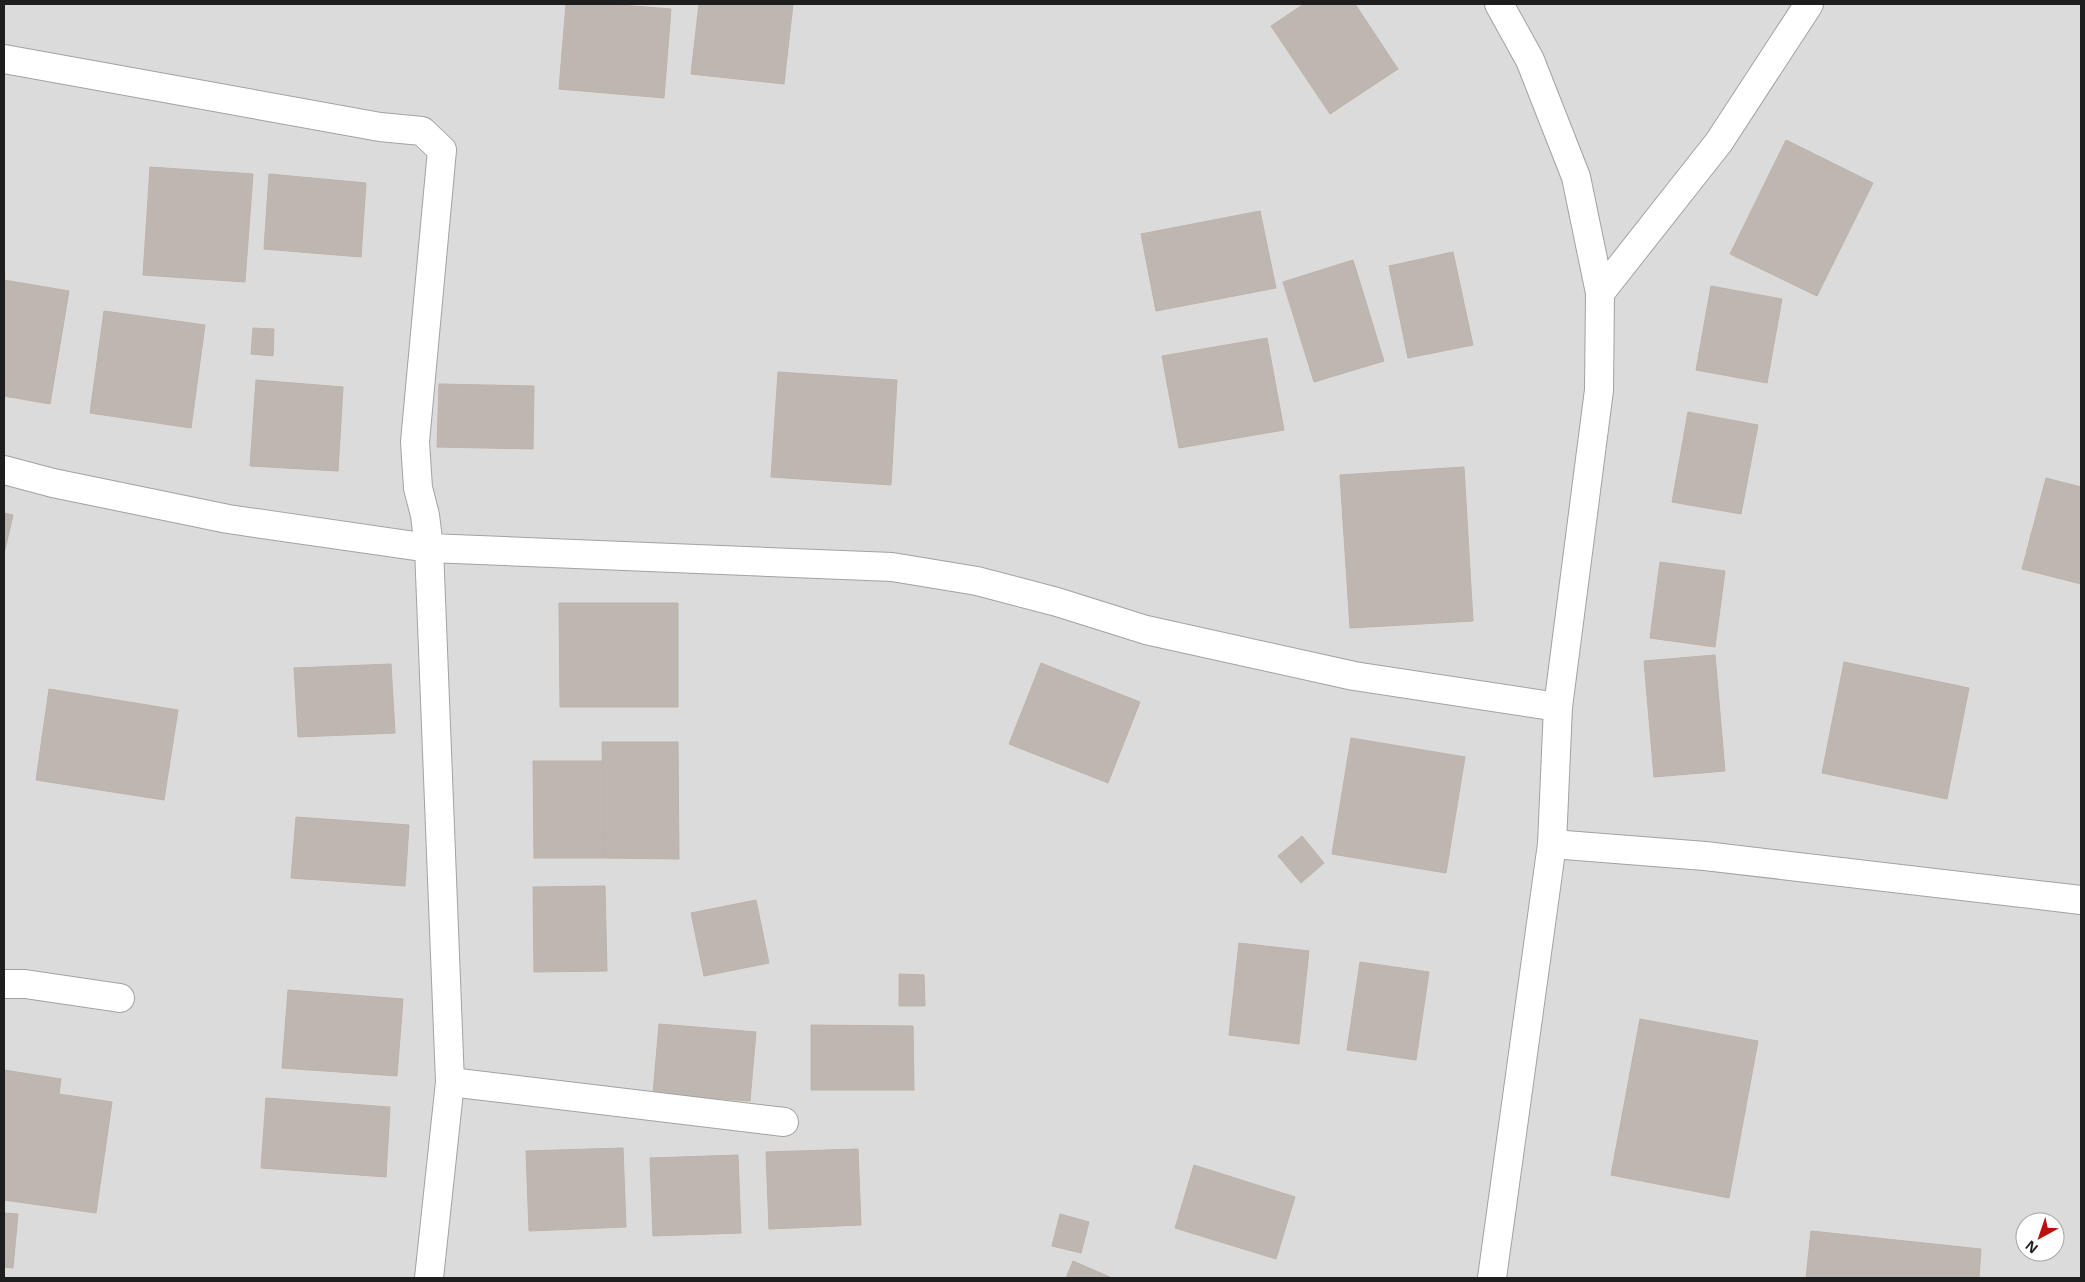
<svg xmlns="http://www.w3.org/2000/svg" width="2085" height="1282" font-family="'Open Sans',sans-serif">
	<rect width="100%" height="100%" fill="#eeebe5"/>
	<!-- residential -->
	<path fill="#dcdbdb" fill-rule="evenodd" d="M 4,4 L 2081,4 L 2081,1278 L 4,1278 ZM 2025,1222 L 2055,1222 L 2055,1252 L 2025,1252 Z"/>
	<!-- building -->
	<g fill="#beb7b1" stroke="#bfb2a8">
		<path d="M 566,4 L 608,4 L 671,9 L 664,98 L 559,89 Z"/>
		<path d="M 699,4 L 793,4 L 784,84 L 691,74 Z"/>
		<path d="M 1304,4 L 1355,4 L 1398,69 L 1330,114 L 1271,26 Z"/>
		<path d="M 1786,140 L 1873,183 L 1817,296 L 1730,254 Z"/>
		<path d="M 150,167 L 253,174 L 245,282 L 143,275 Z"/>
		<path d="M 269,174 L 366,183 L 361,257 L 264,249 Z"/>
		<path d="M 1260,211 L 1276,288 L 1156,311 L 1141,234 Z"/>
		<path d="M 1453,252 L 1473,345 L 1408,358 L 1389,266 Z"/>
		<path d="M 1353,260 L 1384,361 L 1314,382 L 1283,282 Z"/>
		<path d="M 4,280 L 69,291 L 50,404 L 4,396 Z"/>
		<path d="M 1711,286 L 1782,299 L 1767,383 L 1696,370 Z"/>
		<path d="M 104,311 L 205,325 L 191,428 L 90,413 Z"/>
		<path d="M 253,328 L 274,329 L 273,356 L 251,354 Z"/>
		<path d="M 1267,338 L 1284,430 L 1179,448 L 1162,356 Z"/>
		<path d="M 778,372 L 897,380 L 891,485 L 771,477 Z"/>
		<path d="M 256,380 L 343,387 L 338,471 L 250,466 Z"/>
		<path d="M 439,384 L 534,386 L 533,449 L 437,447 Z"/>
		<path d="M 1688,412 L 1758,425 L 1741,514 L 1672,502 Z"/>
		<path d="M 1464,467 L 1473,621 L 1350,628 L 1340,475 Z"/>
		<path d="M 2046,478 L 2081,487 L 2081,584 L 2022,569 Z"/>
		<path d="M 4,513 L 13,515 L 4,554 Z"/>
		<path d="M 1660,562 L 1725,571 L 1715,647 L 1650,638 Z"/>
		<path d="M 559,603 L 678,603 L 678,707 L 560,707 Z"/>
		<path d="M 1715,655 L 1725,771 L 1654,777 L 1644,661 Z"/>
		<path d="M 1844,662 L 1969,688 L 1947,799 L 1822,773 Z"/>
		<path d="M 1041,663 L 1140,702 L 1108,783 L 1009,744 Z"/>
		<path d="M 391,664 L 395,733 L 298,737 L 294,668 Z"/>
		<path d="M 49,689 L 178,710 L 164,800 L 36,780 Z"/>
		<path d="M 1351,738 L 1465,757 L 1446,873 L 1332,854 Z"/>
		<path d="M 602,742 L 678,742 L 679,859 L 604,858 Z"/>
		<path d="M 533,761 L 603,761 L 604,858 L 534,858 Z"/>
		<path d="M 296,817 L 409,825 L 405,886 L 291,878 Z"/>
		<path d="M 1302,836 L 1324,863 L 1301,883 L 1278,856 Z"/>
		<path d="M 605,886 L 607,971 L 534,972 L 533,887 Z"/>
		<path d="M 756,900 L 769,963 L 704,976 L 691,913 Z"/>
		<path d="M 1239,943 L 1309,951 L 1299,1044 L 1229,1035 Z"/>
		<path d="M 1360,962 L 1429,972 L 1416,1060 L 1347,1050 Z"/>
		<path d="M 899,974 L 924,975 L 925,1006 L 899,1006 Z"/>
		<path d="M 288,990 L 403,999 L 397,1076 L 282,1068 Z"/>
		<path d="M 1640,1019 L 1758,1041 L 1729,1198 L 1611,1175 Z"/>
		<path d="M 659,1024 L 756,1032 L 750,1101 L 653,1094 Z"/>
		<path d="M 811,1025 L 913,1026 L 914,1090 L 811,1090 Z"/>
		<path d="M 4,1070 L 61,1079 L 59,1094 L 112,1102 L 96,1213 L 4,1200 Z"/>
		<path d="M 266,1098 L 390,1107 L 386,1177 L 261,1168 Z"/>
		<path d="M 623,1148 L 626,1227 L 529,1231 L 526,1151 Z"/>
		<path d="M 858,1149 L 861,1225 L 769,1229 L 766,1152 Z"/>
		<path d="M 738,1155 L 741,1233 L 653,1236 L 650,1158 Z"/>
		<path d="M 1194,1165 L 1295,1197 L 1276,1259 L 1175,1228 Z"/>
		<path d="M 4,1213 L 18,1214 L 13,1268 L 4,1267 Z"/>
		<path d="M 1060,1214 L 1089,1222 L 1081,1253 L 1052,1246 Z"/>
		<path d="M 1811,1231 L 1981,1249 L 1979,1278 L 1806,1278 Z"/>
		<path d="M 1073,1261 L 1112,1278 L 1066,1278 Z"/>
	</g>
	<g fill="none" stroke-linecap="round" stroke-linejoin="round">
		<!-- minor casing -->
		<g stroke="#a2a2a2" stroke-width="30">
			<g id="minor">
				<path d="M 4,59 L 380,127 L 422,131 L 442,150 L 415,442 L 418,488 L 425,515 L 429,548 L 892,567 L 977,581 L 1057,602 L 1146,630 L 1354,676 L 1558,707"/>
				<path d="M 1600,293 L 1719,142 L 1809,4"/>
				<path d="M 4,470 L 53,483 L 228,519 L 429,548 L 450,1082 L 429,1278"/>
				<path d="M 1552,844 L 1705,856 L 2081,900"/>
				<path d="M 4,984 L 25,984 L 120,998"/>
				<path d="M 450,1082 L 784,1122"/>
				<path d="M 1492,1278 L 1552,844 L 1558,707 L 1599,390 L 1600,293 L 1576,177 L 1530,60 L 1499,4"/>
			</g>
		</g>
		<!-- minor -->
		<use href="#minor" stroke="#fff" stroke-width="28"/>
	</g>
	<!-- border -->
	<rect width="2085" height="1282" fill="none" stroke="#1e1e1e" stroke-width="10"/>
	<!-- north arrow -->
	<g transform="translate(2040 1237) rotate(220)"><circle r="24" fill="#ffffff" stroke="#a5a5a5"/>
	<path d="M0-4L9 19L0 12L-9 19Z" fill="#bd0f0e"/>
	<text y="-8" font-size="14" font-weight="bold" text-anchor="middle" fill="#1e1e1e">N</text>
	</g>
</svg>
